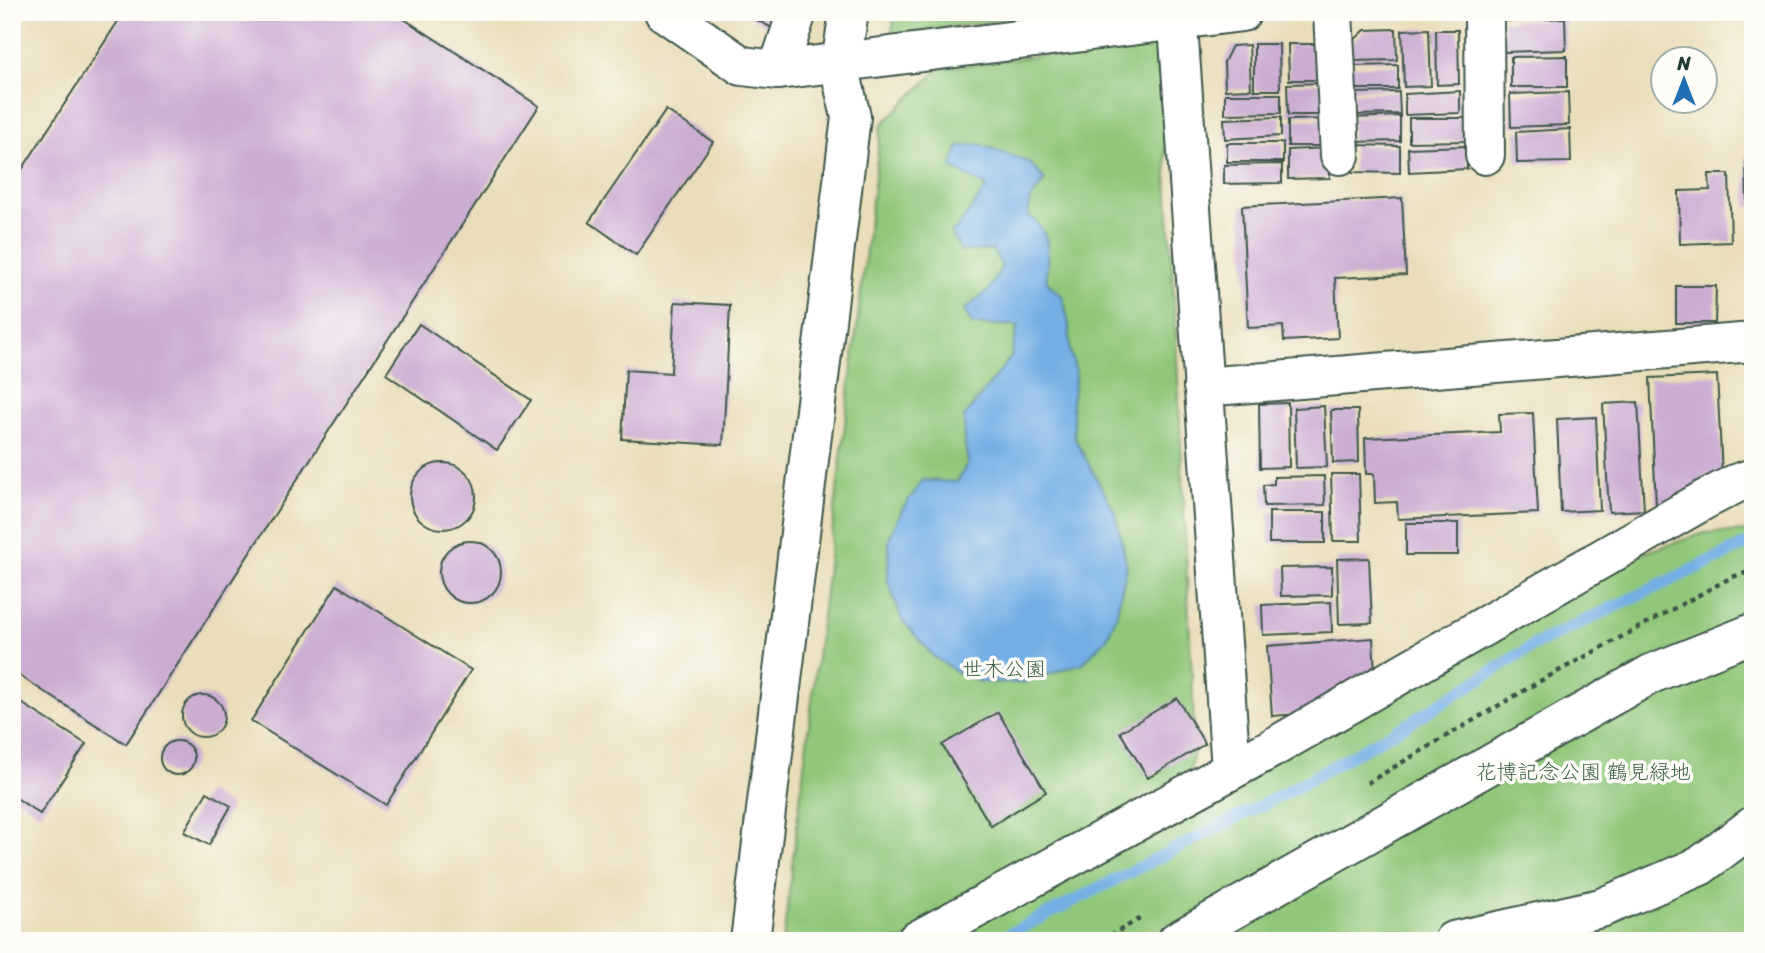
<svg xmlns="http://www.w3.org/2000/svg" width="1765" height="953" font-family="Sriracha,'Klee One',sans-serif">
	<rect width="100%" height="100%" fill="#fdfcf7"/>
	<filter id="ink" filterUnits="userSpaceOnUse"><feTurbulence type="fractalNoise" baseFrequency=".0143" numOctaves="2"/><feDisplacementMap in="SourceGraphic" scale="14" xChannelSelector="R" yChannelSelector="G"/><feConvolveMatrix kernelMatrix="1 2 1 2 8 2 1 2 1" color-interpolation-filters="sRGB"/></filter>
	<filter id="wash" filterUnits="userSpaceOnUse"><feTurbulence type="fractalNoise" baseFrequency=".00686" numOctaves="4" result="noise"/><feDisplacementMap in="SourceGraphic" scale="28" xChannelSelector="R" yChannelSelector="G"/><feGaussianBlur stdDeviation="1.57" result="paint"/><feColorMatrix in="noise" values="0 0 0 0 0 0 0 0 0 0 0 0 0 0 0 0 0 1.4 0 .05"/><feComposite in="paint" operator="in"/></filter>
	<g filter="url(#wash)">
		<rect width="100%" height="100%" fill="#e9deb9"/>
		<!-- green -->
		<g fill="#91c77a" stroke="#588257" stroke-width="2">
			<path d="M 896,12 L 1063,12 L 891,35 Z"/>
			<path d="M 1150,41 L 1160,55 L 1176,337 L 1195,746 L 1188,781 L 900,941 L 783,941 L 881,125 L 939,69 Z"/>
			<path d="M 1753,531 L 1753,941 L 927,941 L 1613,563 L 1704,533 Z"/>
		</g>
		<!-- water -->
		<path fill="#73afe5" stroke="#49768c" stroke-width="2" d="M 979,144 L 1029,162 L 1045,180 L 1031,198 L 1028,214 C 1056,239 1045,248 1047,282 L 1063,297 L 1069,325 L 1070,351 L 1076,372 L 1072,403 L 1075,439 L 1115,512 L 1127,565 L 1116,617 L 1107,638 L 1083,663 L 1022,683 L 981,682 L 957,672 L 934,657 L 902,620 L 888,581 L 889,539 L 902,510 L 923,480 L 957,482 L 968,462 L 964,439 L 964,417 L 1011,357 L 1018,325 L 973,325 L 964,310 L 989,290 L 1002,266 L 993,250 L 961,251 L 951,232 L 957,228 L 987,187 L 951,167 L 959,146 Z"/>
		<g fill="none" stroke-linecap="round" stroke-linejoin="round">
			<!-- stream -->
			<path stroke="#73afe5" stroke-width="12" d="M 995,941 L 1285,793 L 1408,724 L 1536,644 L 1753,541"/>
		</g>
		<g id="blocks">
			<!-- building -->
			<g fill="#cbadd2">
				<path d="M 124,12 L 393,12 L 539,106 L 126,744 L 12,671 L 12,185 Z"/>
				<path d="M 749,12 L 781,12 L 772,28 L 747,15 Z"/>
				<path d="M 1565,18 L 1566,50 L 1504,52 L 1503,21 Z"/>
				<path d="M 1396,29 L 1397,60 L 1351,61 L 1351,43 L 1365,30 Z"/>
				<path d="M 1429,29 L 1431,86 L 1404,87 L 1402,30 Z"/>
				<path d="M 1436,30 L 1458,30 L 1459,84 L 1437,85 Z"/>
				<path d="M 1254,44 L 1279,44 L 1280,90 L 1254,90 Z"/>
				<path d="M 1288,44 L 1322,44 L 1322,80 L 1289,80 Z"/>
				<path d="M 1249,45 L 1251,89 L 1225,90 L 1224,62 L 1232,46 Z"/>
				<path d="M 1567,56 L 1567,87 L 1511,87 L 1511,57 Z"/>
				<path d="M 1398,65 L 1398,89 L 1351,89 L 1350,66 Z"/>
				<path d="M 1328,83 L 1328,115 L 1288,115 L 1287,84 Z"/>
				<path d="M 1460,91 L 1460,113 L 1405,115 L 1405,94 Z"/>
				<path d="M 1399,92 L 1400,114 L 1353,115 L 1352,93 Z"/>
				<path d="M 1568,92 L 1569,125 L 1511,127 L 1510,94 Z"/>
				<path d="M 1225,94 L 1281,94 L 1281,113 L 1225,114 Z"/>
				<path d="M 666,110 L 713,142 L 636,255 L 589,222 Z"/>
				<path d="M 1400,116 L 1400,141 L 1352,142 L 1351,118 Z"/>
				<path d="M 1281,117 L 1281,136 L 1225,139 L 1224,119 Z"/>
				<path d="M 1409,118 L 1465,118 L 1465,141 L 1409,142 Z"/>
				<path d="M 1328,119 L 1328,146 L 1288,146 L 1288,120 Z"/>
				<path d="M 1570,129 L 1571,162 L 1517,163 L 1516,132 Z"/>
				<rect x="1227" y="143" width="56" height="19"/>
				<path d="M 1353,145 L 1400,146 L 1400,173 L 1353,172 Z"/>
				<path d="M 1466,146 L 1467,169 L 1409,172 L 1408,148 Z"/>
				<path d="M 1329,148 L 1330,178 L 1288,179 L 1288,150 Z"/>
				<path d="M 1746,155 L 1753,155 L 1753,207 L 1747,207 Z"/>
				<path d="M 1282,164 L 1282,183 L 1224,184 L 1224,165 Z"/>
				<path d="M 1709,174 L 1729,174 L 1731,242 L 1680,244 L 1679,191 L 1710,190 Z"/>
				<path d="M 1402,198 L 1406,275 L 1335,278 L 1338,338 L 1284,341 L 1283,326 L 1248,328 L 1242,206 Z"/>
				<path d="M 1676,286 L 1716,286 L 1715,323 L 1676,323 Z"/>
				<path d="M 675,302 L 730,305 L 723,445 L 622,439 L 626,370 L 671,373 Z"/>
				<path d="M 419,324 L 531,400 L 497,450 L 386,374 Z"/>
				<path d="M 1717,375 L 1722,475 L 1656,506 L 1650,378 Z"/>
				<path d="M 1638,402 L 1644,510 L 1609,512 L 1603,404 Z"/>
				<path d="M 1288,403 L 1289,467 L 1260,468 L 1259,404 Z"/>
				<path d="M 1324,406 L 1327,467 L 1296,468 L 1294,408 Z"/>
				<path d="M 1331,410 L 1358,410 L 1359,462 L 1333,463 Z"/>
				<path d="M 1533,413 L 1538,513 L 1398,519 L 1397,502 L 1375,503 L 1374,474 L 1366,474 L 1365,438 L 1500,432 L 1499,414 Z"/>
				<path d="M 1596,417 L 1600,510 L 1561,512 L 1557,419 Z"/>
				<circle cx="443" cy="496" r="33"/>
				<path d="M 1331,474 L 1359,474 L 1361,541 L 1333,541 Z"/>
				<path d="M 1324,476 L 1325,505 L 1264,506 L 1263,485 L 1274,484 L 1274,477 Z"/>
				<rect x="1269" y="512" width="56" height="31"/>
				<rect x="1406" y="523" width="52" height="32"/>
				<circle cx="470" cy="572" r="31"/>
				<path d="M 1369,558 L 1372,623 L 1339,624 L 1337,559 Z"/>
				<path d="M 1332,567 L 1332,595 L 1281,596 L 1280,568 Z"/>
				<path d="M 337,585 L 471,670 L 386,805 L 251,721 Z"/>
				<path d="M 1331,602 L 1332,632 L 1263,635 L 1262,605 Z"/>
				<path d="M 1373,638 L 1375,675 L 1315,713 L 1272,716 L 1267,646 Z"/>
				<circle cx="203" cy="716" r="21"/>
				<path d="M 12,697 L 86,744 L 40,814 L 12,795 Z"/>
				<path d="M 1177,698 L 1205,744 L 1148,778 L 1120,732 Z"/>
				<path d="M 998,712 L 1046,792 L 991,826 L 942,745 Z"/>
				<circle cx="177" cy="758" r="17"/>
				<path d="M 207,792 L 231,806 L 209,845 L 184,832 Z"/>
			</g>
		</g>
	</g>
	<g filter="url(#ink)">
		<use href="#blocks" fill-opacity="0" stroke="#3d5548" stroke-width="2"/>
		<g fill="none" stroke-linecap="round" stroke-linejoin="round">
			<!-- minor casing -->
			<g stroke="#3d5548" stroke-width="42">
				<g id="minor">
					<path d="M 664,12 L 742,66 L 778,70 L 1242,12"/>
					<path d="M 1177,12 L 1231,769"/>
					<path d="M 1333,12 L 1340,155"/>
					<path d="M 1484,12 L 1485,155"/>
					<path d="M 778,70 L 797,12"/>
					<path d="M 1203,387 L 1753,342"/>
					<path d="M 750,941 L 851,117 L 840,69 L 849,12"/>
					<path d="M 916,941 L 1274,747 L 1704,500 L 1735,484 L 1753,478"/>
					<path d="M 1177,941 L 1651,674 L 1753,633"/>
					<path d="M 1453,941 L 1601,908 L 1700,866 L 1753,826"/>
				</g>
			</g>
			<!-- path -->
			<g stroke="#3d5548" stroke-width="4.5" stroke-dasharray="5 5" stroke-linecap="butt">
				<path d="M 1367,783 L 1542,680 L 1732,577 L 1753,571"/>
				<path d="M 1101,941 L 1143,917"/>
			</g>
			<!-- minor -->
			<use href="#minor" stroke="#fff" stroke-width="38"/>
		</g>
	</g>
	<g text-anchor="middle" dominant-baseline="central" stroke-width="7" stroke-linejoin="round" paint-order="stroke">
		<!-- park labels -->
		<g font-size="21" fill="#3c6046" stroke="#fdfcf7">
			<text x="1004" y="669">世木公園</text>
			<text x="1583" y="772">花博記念公園 鶴見緑地</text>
		</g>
	</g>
	<!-- margin -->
	<rect width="1765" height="953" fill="none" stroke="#fdfcf7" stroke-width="42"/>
	<!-- north arrow -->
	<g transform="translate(1684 80)"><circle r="33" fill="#fdfcf7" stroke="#a4b0a9" stroke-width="2"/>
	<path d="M0-5L12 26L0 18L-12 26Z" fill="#1f6fb2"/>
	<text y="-10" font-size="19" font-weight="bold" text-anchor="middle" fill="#1f3d34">N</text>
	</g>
</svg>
